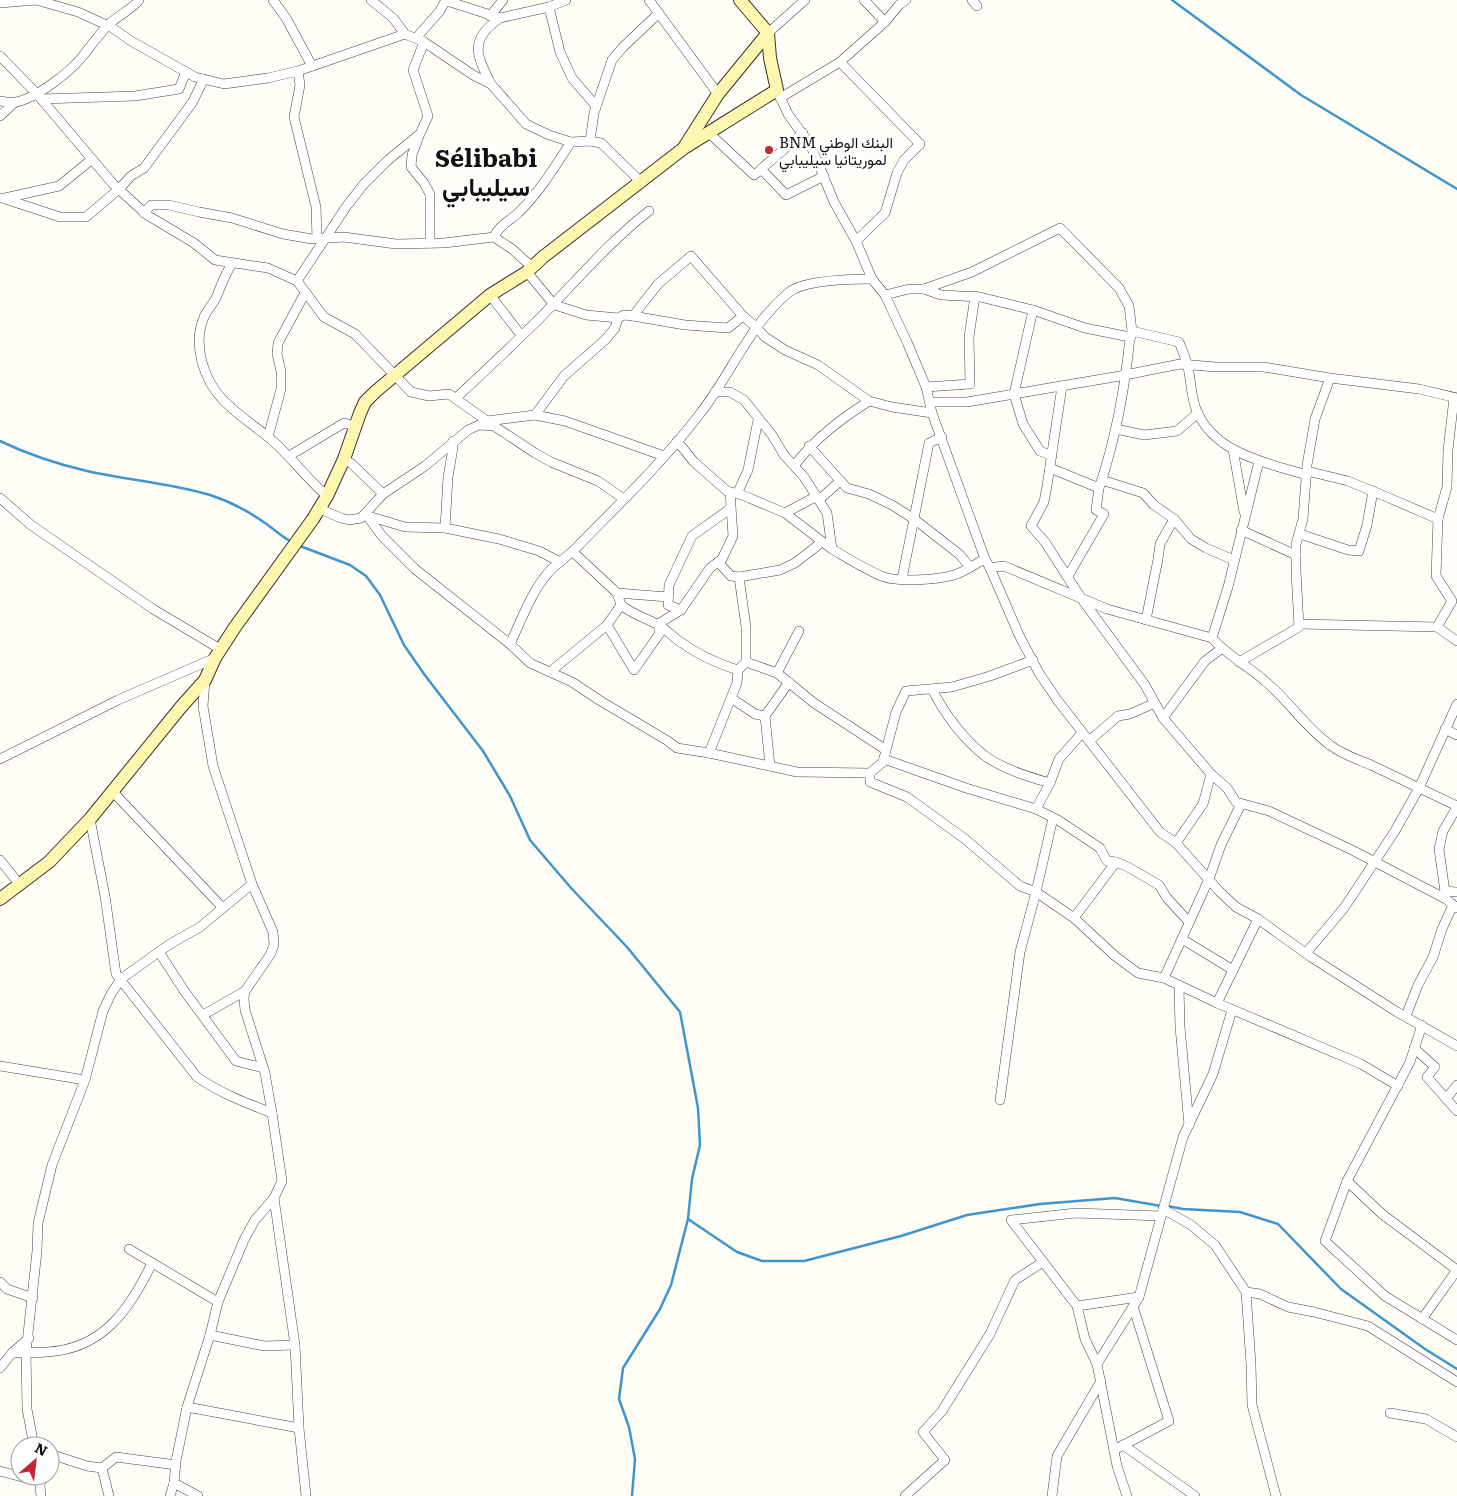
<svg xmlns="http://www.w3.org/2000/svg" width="1457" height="1496" font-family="Literata,Vazirmatn,serif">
	<rect width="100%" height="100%" fill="#fffdf5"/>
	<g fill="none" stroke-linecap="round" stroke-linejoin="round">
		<!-- stream -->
		<g stroke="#3f96cf" stroke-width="2.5">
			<path d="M 1172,0 L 1301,95 L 1457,189"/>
			<path d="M 0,441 C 27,454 57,464 87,471 C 127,480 170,483 210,495 C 229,501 248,511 265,523 C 274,529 282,537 292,542"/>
			<path d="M 300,546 L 350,565 L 366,576 L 380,595 L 404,645 L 424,674 L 483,751 L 510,796 L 530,840 L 571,888 L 627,947 L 680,1012 L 698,1108 L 700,1145 L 692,1179 L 688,1219 L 671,1285 L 660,1309 L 623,1368 L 619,1399 L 629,1427 L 635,1459 L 632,1496"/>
			<path d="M 1167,1206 L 1183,1209 L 1240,1212 L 1278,1224 L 1341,1289 L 1425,1349 L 1457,1369"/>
			<path d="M 688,1219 L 737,1252 L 762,1261 L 804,1261 L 901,1236 L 967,1215 L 1040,1204 L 1115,1198 L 1161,1206"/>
		</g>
		<!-- street casing -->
		<g stroke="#444" stroke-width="10">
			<g id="street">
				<path d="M 273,0 L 286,18 L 312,66"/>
				<path d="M 371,0 L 393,18 L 405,34 L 424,42 L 473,75 L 491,84 L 526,124 L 549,135 L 571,142 L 590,141 L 601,143 L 640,181"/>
				<path d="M 649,0 L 718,94"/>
				<path d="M 864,0 L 885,22"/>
				<path d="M 972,0 L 977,6"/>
				<path d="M 447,1 L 500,18 L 549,7 L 566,0"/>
				<path d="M 0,3 L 36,0 L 78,12 L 111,27 L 131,41 L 195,77 L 224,84 L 268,78 L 298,71 L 405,34"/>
				<path d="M 549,7 L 560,52 L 572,78 L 596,106"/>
				<path d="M 490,16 L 503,0"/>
				<path d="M 768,33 L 805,0"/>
				<path d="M 416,38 L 439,12 L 446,0"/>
				<path d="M 0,56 L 37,94 L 113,184 L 147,215 L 194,243 L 215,260 L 268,268 L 297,281 L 324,317 L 355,334 L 411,392 L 429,396 L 449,394 L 487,421 L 535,415 L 565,421 L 664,456"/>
				<path d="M 840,62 L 920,144 L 904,160 L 897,173 L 885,213 L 856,241"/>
				<path d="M 298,71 L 300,85 L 294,117 L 316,207 L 317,239"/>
				<path d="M 491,84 C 477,56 468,40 500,18"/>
				<path d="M 777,90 L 788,114 L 811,146 L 834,202 L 856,241 L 872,279 L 885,295 L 907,342 L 926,387 L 932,413 L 985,559 L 990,568 L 1019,635 L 1039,673 L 1058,701 L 1160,832 L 1176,843 L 1220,892 L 1236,907 L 1258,919 L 1311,957 L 1397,1012 L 1457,1046"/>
				<path d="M 780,98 L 840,62 L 885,22 L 899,5 L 906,0"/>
				<path d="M 41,99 L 135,96 L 179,89 L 186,72"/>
				<path d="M 0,101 C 5,102 11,103 15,102 C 34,100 70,72 82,57 C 91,46 99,34 109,24 C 115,18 136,6 139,0"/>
				<path d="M 0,116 L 14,103"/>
				<path d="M 709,133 L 754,175 L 762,169"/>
				<path d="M 803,133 L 761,169 L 786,195 L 824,176"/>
				<path d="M 419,136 L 412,155 L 411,167 L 424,183 L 430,194 L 430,243"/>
				<path d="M 590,141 L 594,113 L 612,60 L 623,47 L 659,13"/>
				<path d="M 2,198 L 60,217 L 86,217 L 119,189 L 131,176 L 144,168 L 192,103 L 204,79"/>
				<path d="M 5,198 L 59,186 L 91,160"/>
				<path d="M 144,213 L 151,205 L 169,205 L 199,212 L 232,218 L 283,234 L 312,239 L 344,237 L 396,244 L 444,243 L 494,237 L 512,249 L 531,266"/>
				<path d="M 494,237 C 498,226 511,220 519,212 C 539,193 556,165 571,142"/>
				<path d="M 232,263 C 225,275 221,285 216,298 C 213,304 207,310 204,317 C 192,345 204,381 224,401 C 240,417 258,428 274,442 C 293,459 308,480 327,496"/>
				<path d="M 527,272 L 551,301 L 552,304 L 586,315 L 618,318 L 624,315 L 633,316 L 685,325 L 728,328 L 743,316"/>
				<path d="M 297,281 L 346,207 L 363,185 L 388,160 L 420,134 L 428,116 L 413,70 L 424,42"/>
				<path d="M 924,289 L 941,295 L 980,297 L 1033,310 L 1085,328 L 1130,337 C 1125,388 1116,438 1099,488 L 1050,468"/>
				<path d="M 490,295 L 521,335"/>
				<path d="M 885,295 L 909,289 L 924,289 L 972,272 L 1060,228 L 1119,288 L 1129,306 L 1132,331"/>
				<path d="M 1033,310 L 1014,394 L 1023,424 L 1040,451 L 1052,456"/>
				<path d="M 633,316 L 658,284 L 691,256 L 743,316 L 756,327 L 765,337 L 785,350 L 818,365 L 869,401 L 892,407 L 932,413"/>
				<path d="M 1131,337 L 1132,331 L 1179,342 C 1182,350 1186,359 1188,367 C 1191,381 1191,396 1196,409 C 1213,453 1266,463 1307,475"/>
				<path d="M 1062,386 L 1047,486 L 1044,502 L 1031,526 L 1045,542 L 1081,598 L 1145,685 L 1163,718 L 1211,774 L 1227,788 L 1236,802 L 1269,811 L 1352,850 L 1446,899 L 1457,908"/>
				<path d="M 926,387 L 970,384 L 969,337 L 975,296"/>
				<path d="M 715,392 L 730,392 L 744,400 L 772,435 L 784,455 L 804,477 L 827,513 L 832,549 C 849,559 866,570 884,577 C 900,582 937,580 954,575 C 964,572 975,564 985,559"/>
				<path d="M 456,398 C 485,371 514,344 542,316 C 577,280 609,242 649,211"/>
				<path d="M 931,402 L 967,402 L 1120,376 L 1180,364 L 1216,367 L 1264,367 L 1330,378 L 1419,389 L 1457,398"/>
				<path d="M 535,415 L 564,376 L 605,340 L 615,328 L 618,318"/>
				<path d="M 1116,429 L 1144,435 L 1177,431 L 1198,413"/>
				<path d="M 268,437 L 281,389 L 281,371 L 277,354 L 278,343 L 305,293"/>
				<path d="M 677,441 L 694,462 L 727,491 L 742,495 L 785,513 L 832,549"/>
				<path d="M 809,446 L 847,488 L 869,494 L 892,505 L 914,519 L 959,554 L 970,567"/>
				<path d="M 1233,449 L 1244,512"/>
				<path d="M 289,456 L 344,423 L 355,426"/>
				<path d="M 344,459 L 352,464 L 383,494"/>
				<path d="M 794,466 C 814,439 841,419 869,401"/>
				<path d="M 1307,471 L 1348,481 L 1382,495 L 1438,519"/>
				<path d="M 1102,480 L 1143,493 L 1154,505 L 1174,519"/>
				<path d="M 737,494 L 748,470 L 758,420"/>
				<path d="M 0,498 L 31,525 L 153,609 L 220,649"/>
				<path d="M 819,500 L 840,481"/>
				<path d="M 320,509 L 341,518 L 349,520 L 361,518 L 383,494 L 425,466 L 468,430 L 479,425 L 494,426 L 535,453 L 551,462 L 598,481 L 624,499"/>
				<path d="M 785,513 L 817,496"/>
				<path d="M 366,514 L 382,536 L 415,569 L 510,644 L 530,663 L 572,682 L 599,700 L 668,741 L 677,748 L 709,753 L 797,772 L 870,773 L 883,762 L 896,712 L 906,691 L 952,687 L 990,676 L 1033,660"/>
				<path d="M 368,516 L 405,527 L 445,528 L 499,539 L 539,551 L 560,562"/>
				<path d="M 445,528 L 448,477 L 453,448 L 453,441"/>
				<path d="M 1241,530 L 1296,555"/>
				<path d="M 1300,534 L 1348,550 L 1359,551 L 1367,525 L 1373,491"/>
				<path d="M 718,562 L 731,576 L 739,577"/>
				<path d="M 990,568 L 1004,566 L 1107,609 L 1212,638 C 1228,656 1248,666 1265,681 C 1289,701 1305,727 1330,745 C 1343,755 1357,759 1371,765 C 1400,779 1428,792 1457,806"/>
				<path d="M 1068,576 L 1104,514 L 1096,510 L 1099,488"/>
				<path d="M 902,579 L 929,443 L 942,437"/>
				<path d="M 617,593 L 668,597"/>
				<path d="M 621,605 C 635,616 645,617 658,625 C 666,629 672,636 679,641 C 697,654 718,664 738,670 L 746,662 L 777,673 L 814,703 L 886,750"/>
				<path d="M 681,610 L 668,605 L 669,585 L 692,536 L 731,508"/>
				<path d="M 1146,620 L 1158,559 L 1160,544 L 1174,519 L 1191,539 L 1206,548 L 1234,560"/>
				<path d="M 1299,624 L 1437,627 L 1452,601 L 1436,576 L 1438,519 L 1447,487 L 1448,450 L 1454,398"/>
				<path d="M 607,625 L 634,670 L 660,633 L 658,624 L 681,610 L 710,568 L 722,559 L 733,536 L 730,492"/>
				<path d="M 1437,627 L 1457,641"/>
				<path d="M 1212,638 L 1228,587 L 1259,461"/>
				<path d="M 510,644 C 521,621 531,593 547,574 C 556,563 569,556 578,546 C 619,504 663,462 699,415 C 731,375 747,328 788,293 C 803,280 852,279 872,279"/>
				<path d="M 746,662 L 746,627 L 739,577 L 780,570 L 795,563 L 822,542"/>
				<path d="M 1239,662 L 1299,627 L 1296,571 L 1296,544 L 1303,519 L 1307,465 L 1315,419 L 1330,378"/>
				<path d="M 550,672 L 607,625 L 621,605 L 617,593 L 573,552"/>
				<path d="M 777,673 L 799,631"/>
				<path d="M 205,680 L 203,706 L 213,766 L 252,884 L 273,932 L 274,945 L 270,955 L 245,991 L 244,999 L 245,1010 L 265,1073 L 272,1113 L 282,1181 L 274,1198 L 295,1345 L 299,1428 L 306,1496"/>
				<path d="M 932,689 C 944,713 963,739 985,756 C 1003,769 1028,777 1050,783"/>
				<path d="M 731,698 L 755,714 L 765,716"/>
				<path d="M 1163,718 L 1205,661 L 1221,649"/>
				<path d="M 1445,729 L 1457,735"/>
				<path d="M 1089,741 L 1118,716 L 1130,714 L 1155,703"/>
				<path d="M 709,753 L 737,683 L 738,670"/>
				<path d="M 0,759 L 118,700 L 215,658"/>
				<path d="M 884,759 L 966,788 L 1036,809 L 1050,783 L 1059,759 L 1082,733"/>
				<path d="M 770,766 L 765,716 L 789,682"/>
				<path d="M 870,773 L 870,782 L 907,797 L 965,839 L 1020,886 L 1036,892 L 1020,952 L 1000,1100"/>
				<path d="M 113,792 L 222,907"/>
				<path d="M 1036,809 L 1058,820 L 1100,848 L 1107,861 L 1116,862 L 1128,867 L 1159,885 L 1167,898 L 1189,922"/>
				<path d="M 1053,818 L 1036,892 L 1074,918 L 1115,956 L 1138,973 L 1164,978 L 1209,879 L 1221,845 L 1241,804"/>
				<path d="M 90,819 L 105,896 L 116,974 L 197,1077 C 220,1093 246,1103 272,1113"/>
				<path d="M 1176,843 L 1203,804 L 1211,774"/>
				<path d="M 0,860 L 20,885"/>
				<path d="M 1445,891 L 1457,892"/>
				<path d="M 1446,899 L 1439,849 L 1443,831 L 1457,807"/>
				<path d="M 1074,918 L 1116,862"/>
				<path d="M 1182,939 L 1233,970"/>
				<path d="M 159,952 L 185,992 L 236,1061 L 263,1068"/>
				<path d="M 1306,953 L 1344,908 L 1395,831 L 1419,788 L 1457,704"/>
				<path d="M 1164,978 L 1217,1003 L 1258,919"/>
				<path d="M 1179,986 L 1180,1027 L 1189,1125"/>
				<path d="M 1217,1003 L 1361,1064 L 1398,1086"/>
				<path d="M 203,1015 L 245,991"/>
				<path d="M 1406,1016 L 1418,985 L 1433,957 L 1442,929 L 1453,905"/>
				<path d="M 1422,1025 L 1410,1062 L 1347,1181 L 1325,1241 L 1385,1296 L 1457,1340"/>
				<path d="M 1414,1048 L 1435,1067 L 1427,1077 L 1457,1111"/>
				<path d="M 0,1066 L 85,1080"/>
				<path d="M 1446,1099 L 1457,1085"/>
				<path d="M 1347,1181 L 1382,1214 L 1457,1270 L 1422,1319"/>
				<path d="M 1163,1209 L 1191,1225 L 1215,1245 L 1246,1292 L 1251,1364 L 1252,1405 L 1276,1496"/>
				<path d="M 129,1249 L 218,1302"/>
				<path d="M 0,1282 L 7,1289 L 33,1298"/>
				<path d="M 1246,1292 L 1260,1294 L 1288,1307 L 1314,1312 L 1368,1326 L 1457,1382"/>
				<path d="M 1139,1297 L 1077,1306 L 1011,1220 L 1076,1213 L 1161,1216"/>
				<path d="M 1077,1306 L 1085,1339 L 1097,1364"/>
				<path d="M 210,1335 L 264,1346 L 295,1345"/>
				<path d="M 12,1353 C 24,1352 35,1353 47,1352 C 103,1349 130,1309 152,1263"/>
				<path d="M 0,1368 L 12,1353 L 29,1338"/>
				<path d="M 187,1407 L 299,1428"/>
				<path d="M 1390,1413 L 1426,1419 L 1457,1437"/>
				<path d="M 1123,1445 L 1195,1496"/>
				<path d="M 34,1446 L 27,1409 L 26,1352 L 37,1251 L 38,1223 L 52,1165 L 85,1080 L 103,1011 L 111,994 L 121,979 L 170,944 L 200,927 L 252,884"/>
				<path d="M 1114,1450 L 1169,1421 L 1133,1306"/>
				<path d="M 50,1454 L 87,1466 L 102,1468 L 116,1457 L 176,1465"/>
				<path d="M 102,1468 L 109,1496"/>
				<path d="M 0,1471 L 41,1482"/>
				<path d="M 39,1476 L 41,1496"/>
				<path d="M 174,1483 L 198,1496"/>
				<path d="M 170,1496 L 174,1483 L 176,1461 L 187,1407 L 210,1335 L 218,1302 L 244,1240 L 255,1220 L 274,1198"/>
				<path d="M 905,1496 L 945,1460 L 923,1432 L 942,1411 L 990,1334 L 1015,1280 L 1043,1262"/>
				<path d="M 1052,1496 L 1057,1456 L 1101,1381"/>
				<path d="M 1127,1496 L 1117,1466 L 1097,1364 L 1139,1297 L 1183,1137 L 1213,1074 L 1232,1010"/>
			</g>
		</g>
		<!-- secondary casing -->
		<g stroke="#333" stroke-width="14">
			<g id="secondary">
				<path d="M 685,146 L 718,94 L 768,33"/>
				<path d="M 0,899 L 49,862 L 90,819 L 181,707 L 205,680 L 215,658 L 235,627 L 313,519 L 327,496 L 344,459 L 360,413 L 365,402 L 375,392 L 490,295 L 527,272 L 543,257 L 684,148 L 777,90 L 770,58 L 768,33 L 740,0"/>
			</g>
		</g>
		<!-- street -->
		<use href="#street" stroke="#fff" stroke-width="9"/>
		<!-- secondary -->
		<use href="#secondary" stroke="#fff6b0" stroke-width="12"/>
	</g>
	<!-- markers -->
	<circle fill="#c4262e" stroke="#fff" stroke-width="2" cx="769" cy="150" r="5"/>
	<g text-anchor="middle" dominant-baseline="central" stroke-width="5" stroke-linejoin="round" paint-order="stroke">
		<!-- poi labels -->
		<g font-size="15" fill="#111" stroke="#fff" text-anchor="start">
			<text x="779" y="141">BNM البنك الوطني<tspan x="779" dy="17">لموريتانيا سيليبابي</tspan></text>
		</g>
		<!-- town labels -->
		<g font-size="25" font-weight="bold" fill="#111" stroke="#fff">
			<text x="486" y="156">Sélibabi<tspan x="486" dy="29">سيليبابي</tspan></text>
		</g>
	</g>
	<!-- north arrow -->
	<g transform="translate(35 1461) rotate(28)"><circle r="24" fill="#ffffff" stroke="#a0a0a0"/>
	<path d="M0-4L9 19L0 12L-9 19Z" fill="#c4262e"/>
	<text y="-8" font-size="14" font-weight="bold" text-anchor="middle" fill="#111111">N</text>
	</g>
</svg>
